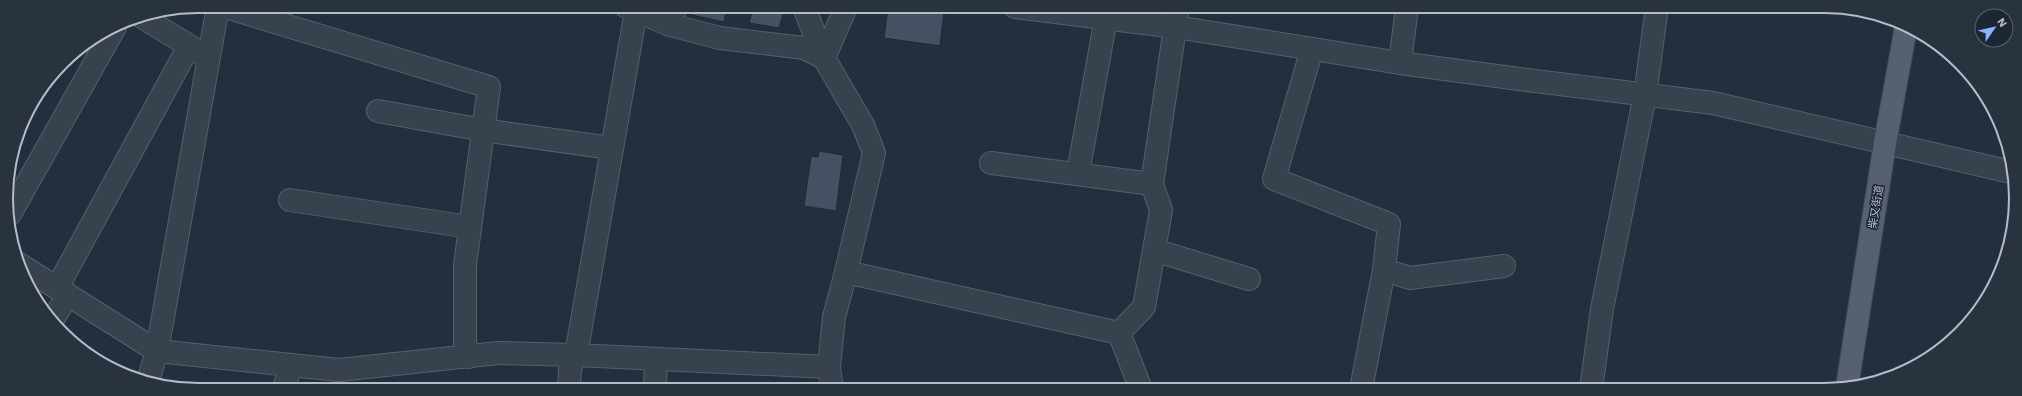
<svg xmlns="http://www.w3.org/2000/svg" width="2022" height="396" font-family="'Work Sans','Noto Sans JP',sans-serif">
	<rect width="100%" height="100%" fill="#242f3e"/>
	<!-- building -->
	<g fill="#455162" stroke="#1f2835">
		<path d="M 693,6 L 727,7 L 724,22 L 692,15 Z"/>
		<path d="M 753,7 L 785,7 L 779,28 L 749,23 Z"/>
		<path d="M 888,7 L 907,7 L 944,12 L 940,46 L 884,38 Z"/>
		<path d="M 819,151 L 843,155 L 836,211 L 804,206 L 811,156 L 818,157 Z"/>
	</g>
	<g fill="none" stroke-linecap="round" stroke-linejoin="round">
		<!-- minor casing -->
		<g stroke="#565f6c" stroke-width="24">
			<g id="minor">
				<path d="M 222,6 L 489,87 L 465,265 L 465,342 L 468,357"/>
				<path d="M 625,6 L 670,25 L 720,38 L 804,48 L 824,58 L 846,7"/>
				<path d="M 804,7 L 824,58 L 863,125 L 874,153 L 846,272 L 834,317 L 829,367 L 832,389"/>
				<path d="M 1015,7 L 1176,27 L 1400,63 L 1519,79 L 1713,103 L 2011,172"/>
				<path d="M 142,17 L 201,53"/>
				<path d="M 670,25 L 676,6"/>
				<path d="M 1312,49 L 1274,179 L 1389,224 L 1384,270 L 1361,389"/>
				<path d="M 1400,63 L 1407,7"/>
				<path d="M 378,111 L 483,130 L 611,148"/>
				<path d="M 991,163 L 1152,184"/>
				<path d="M 1078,173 L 1106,18"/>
				<path d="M 290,200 L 470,227"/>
				<path d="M 10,214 L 115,27"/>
				<path d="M 1154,250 L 1249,279"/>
				<path d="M 19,264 L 157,351 L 339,370 L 498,353 L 576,355 L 829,367"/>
				<path d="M 1384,270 L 1410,278 L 1504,266"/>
				<path d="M 846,272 L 1119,333 L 1141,389"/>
				<path d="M 57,288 L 189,46"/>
				<path d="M 52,321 L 68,295"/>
				<path d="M 1119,333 L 1144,307 L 1161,210 L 1152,184 L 1178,7"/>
				<path d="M 148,381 L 157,351 L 218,6"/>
				<path d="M 284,388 L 291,365"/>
				<path d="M 569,389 L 570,368 L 576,355 L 636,11"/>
				<path d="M 655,389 L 656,359"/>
				<path d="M 1591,389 L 1602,309 L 1645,95 L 1657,7"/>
			</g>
		</g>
		<!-- major casing -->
		<g stroke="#414a57" stroke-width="24">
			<path id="major" d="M 1847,387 L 1885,143 L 1906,27"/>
		</g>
		<!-- minor -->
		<use href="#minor" stroke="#38414e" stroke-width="22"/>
		<!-- major -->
		<use href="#major" stroke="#56606e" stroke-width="22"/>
	</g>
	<g text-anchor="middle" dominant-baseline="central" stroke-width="3" stroke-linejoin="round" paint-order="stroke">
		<!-- street labels -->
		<g font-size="11" fill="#b4bcc9" stroke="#1d2633">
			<text transform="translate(1876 207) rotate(-81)">柴又街道</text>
		</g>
	</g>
	<!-- crop -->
	<path d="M0 0H2022V396H0ZM198 13H1824A185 185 0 0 1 2009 198V198A185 185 0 0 1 1824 383H198A185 185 0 0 1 13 198V198A185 185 0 0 1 198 13Z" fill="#29323f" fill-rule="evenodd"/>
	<path fill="none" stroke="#b4bcc9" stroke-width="2" d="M198 13H1824A185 185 0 0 1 2009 198V198A185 185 0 0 1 1824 383H198A185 185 0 0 1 13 198V198A185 185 0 0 1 198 13Z"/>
	<!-- north arrow -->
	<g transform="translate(1994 28) rotate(56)"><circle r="19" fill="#1d2633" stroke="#59626f"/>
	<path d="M0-3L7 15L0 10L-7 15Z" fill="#8ab4f8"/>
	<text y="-6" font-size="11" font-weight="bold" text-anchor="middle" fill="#b4bcc9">N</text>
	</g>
</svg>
